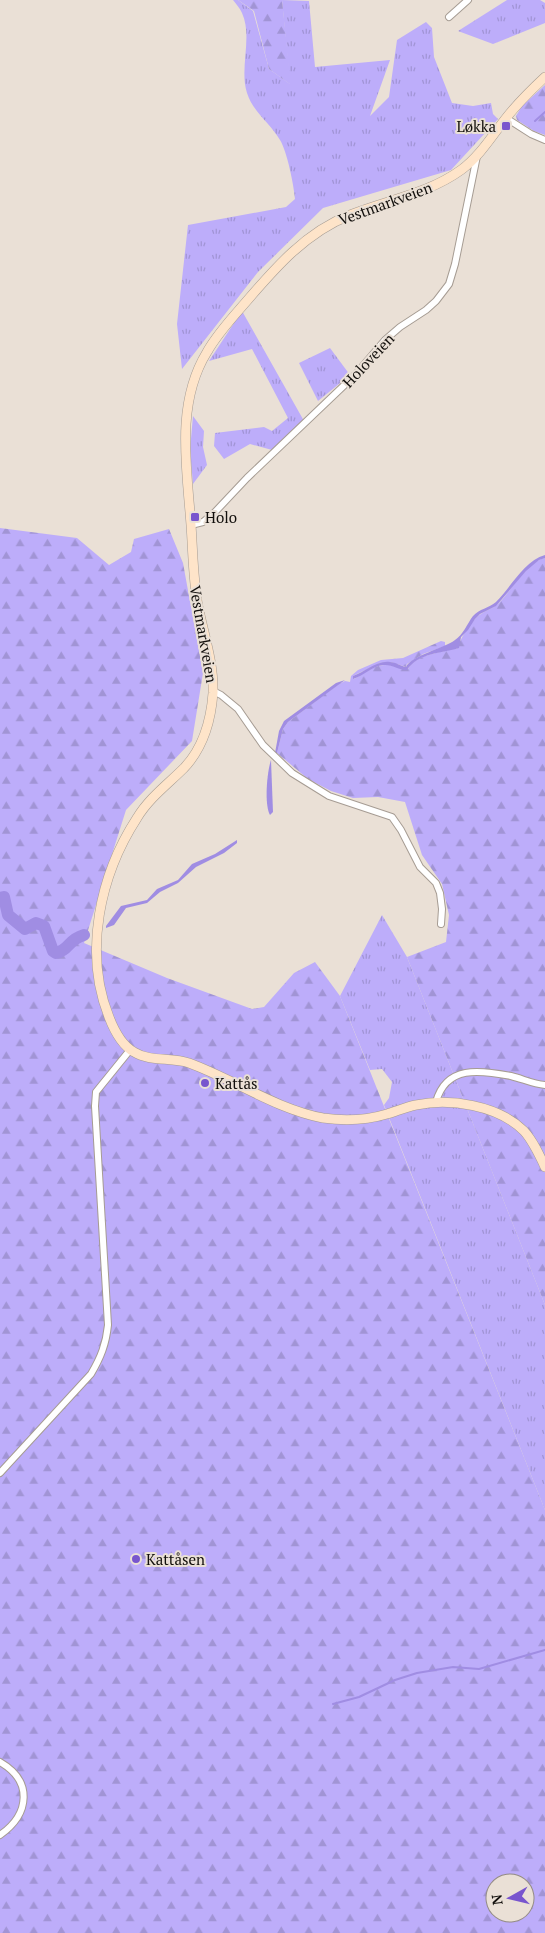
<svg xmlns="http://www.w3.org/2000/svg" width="545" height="1933" font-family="'PT Serif',serif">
	<defs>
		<pattern id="grass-tufts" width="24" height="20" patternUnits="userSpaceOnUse" patternTransform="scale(1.25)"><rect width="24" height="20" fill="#bdadfa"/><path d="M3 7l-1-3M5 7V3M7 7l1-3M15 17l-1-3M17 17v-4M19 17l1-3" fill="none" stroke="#a194d5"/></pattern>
		<pattern id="forest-firs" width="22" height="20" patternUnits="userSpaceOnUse" patternTransform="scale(1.25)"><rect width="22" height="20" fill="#bdadfa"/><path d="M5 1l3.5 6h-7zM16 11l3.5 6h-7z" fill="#a194d5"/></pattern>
	</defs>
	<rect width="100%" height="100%" fill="#eae0d6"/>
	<!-- grass -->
	<g fill="url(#grass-tufts)">
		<path d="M 233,0 L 238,0 L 253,11 L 269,69 L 290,84 L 282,0 L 309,1 L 315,67 L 390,60 L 370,116 L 389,97 L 397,40 L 426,22 L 432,28 L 434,57 L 452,103 L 473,106 L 491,103 L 493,114 L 498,119 L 451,170 L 323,208 L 258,272 L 182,369 L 177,324 L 188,225 L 286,207 L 295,199 C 294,186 287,151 280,140 C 270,123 253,112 247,93 C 239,68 253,37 242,13 C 240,8 236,4 233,0 Z"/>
		<path d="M 507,0 L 540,0 L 545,3 L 545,23 L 493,44 L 458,31 Z"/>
		<path d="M 242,311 L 304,421 L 272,450 L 250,444 L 224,459 L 214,446 L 215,433 L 264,427 L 272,431 L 288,418 L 252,349 L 209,361 Z"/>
		<path d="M 330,348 L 350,375 L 318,401 L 299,363 Z"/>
		<path d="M 193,416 L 204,431 L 203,447 L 207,465 L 193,484 L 190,450 Z"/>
		<path d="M 382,915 L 407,957 L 545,1305 L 545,1510 L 384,1105 L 389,1098 L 392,1082 L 382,1069 L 370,1070 L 340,996 Z"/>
	</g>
	<!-- forest -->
	<g fill="url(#forest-firs)" fill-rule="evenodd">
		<path d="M 238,0 L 282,0 L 291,85 L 269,69 L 254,11 Z"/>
		<path d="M 545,85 L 545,135 L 534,131 L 517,120 L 516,116 L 522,106 Z"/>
		<path d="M 0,528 L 77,538 L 109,565 L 131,552 L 134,539 L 169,529 L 183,563 L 203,673 L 192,741 L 126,810 L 84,943 L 167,978 L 252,1009 L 264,1007 L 294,973 L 315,962 L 340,996 L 545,1510 L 545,1933 L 0,1933 ZM 495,1883 L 525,1883 L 525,1913 L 495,1913 Z"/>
		<path d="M 545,558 L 545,1305 L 407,957 L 446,942 L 449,915 L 442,884 L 422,855 L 405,802 L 378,797 L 353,798 L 331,791 L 308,779 L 277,753 L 283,729 L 288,722 L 339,684 L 345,681 L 350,682 L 351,676 L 358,670 L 381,660 L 403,658 L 441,641 L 445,642 L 445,646 L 423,654 L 407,664 L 406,667 L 391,662 L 380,663 L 353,676 L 354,679 C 363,674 375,665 384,665 C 393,664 399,669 408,669 C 415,655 439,653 452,649 L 457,649 C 460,639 469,625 477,617 C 483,611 493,609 499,603 C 511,591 528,561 545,558 Z"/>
	</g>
	<!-- water -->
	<g fill="#a08de3">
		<path d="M 545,555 L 545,558 L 539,560 L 526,571 L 496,606 L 480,614 L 475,619 L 468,630 L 461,637 L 459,648 C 442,653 418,653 407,670 C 398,670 392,664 383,665 C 373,666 363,676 353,679 L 353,676 C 365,672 377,660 390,662 C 396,662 400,666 406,667 C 412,655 443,649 455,640 C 463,635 467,624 473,616 C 479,609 489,608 496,602 C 511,587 524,561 545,555 Z"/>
		<path d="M 345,680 L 288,722 L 283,729 L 277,753 L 275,753 L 279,731 L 284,721 L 336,683 Z"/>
		<path d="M 271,760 L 273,812 L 270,815 C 264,804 267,772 271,760 Z"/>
		<path d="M 237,840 L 237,843 L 224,853 L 196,867 L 178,883 L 160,892 L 147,903 L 126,908 L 114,925 L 106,928 L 106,926 L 121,906 L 147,900 L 157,889 L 178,880 L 192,864 L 215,854 Z"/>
	</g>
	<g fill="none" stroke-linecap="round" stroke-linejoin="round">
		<!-- stream -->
		<g stroke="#a08de3" stroke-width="2">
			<path d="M 535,121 L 545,112"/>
			<path d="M 333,1704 L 359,1697 L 395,1680 L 417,1673 L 453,1667 L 479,1669 L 545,1650"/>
		</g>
		<!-- river -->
		<path stroke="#a08de3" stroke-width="12" d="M 0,898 L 4,897 L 8,915 L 25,929 L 36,923 L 44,926 L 53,951 L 56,953 C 70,950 67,940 84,935"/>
		<!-- street casing -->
		<g stroke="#a69c93" stroke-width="8">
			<g id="street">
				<path d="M 449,17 L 468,0"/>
				<path d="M 506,118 L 531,134 L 545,140"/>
				<path d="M 191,525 L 203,522 L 215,512 L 247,478 L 355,375 L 385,340 L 400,327 L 426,310 L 436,301 L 449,284 L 455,264 L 477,156"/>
				<path d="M 213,691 L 221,695 L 238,709 L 263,745 L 292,773 L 329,796 L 392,817 L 401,830 L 420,867 L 436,883 L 440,893 L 442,909 L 441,924"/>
				<path d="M 436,1102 C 446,1065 480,1070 511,1076 C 523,1079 533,1084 545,1085"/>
				<path d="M 0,1473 L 91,1374 C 101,1357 106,1344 108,1325 L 95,1106 L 96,1092 L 130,1050"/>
				<path d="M 0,1762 C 33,1781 30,1814 0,1835"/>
			</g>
		</g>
		<!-- secondary casing -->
		<g stroke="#a69c93" stroke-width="10">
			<path id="secondary" d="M 545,77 C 531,90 518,103 506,118 C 492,136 479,157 461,170 C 428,194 387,200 350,215 C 306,232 275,268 245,303 C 232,318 217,334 207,352 C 175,404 187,468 191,525 C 193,552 193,579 198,606 C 204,635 214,664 213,693 C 211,720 203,748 184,768 C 168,784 149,798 137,818 C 100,875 83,952 109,1017 C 114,1030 121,1045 134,1052 C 150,1062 171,1057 189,1063 C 233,1079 276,1109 323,1118 C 344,1121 367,1120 387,1114 C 397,1111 406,1107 416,1105 C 450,1098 498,1105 524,1131 C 533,1141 539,1154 545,1167"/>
		</g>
		<!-- street -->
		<use href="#street" stroke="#fff" stroke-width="6"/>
		<!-- secondary -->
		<use href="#secondary" stroke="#fee4c9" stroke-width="9"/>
	</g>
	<!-- markers -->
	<g fill="#7855ce" stroke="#eae0d6" stroke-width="2">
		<rect x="501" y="121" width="10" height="10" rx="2.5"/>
		<rect x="190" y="512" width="10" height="10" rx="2.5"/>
		<circle cx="205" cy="1083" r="5"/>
		<circle cx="136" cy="1559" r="5"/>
	</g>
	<g text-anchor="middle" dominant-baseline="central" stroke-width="4" stroke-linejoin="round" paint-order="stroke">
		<!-- poi labels -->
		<g font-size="15" fill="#120f0c" stroke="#eae0d6" text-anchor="start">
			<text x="496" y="126" text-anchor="end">Løkka</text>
			<text x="205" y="517">Holo</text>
			<text x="215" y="1083">Kattås</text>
			<text x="146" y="1559">Kattåsen</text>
		</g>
		<!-- street labels -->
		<g font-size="15" fill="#120f0c" stroke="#eae0d6">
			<text transform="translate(385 203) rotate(-20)">Vestmarkveien</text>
			<text transform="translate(368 360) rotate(-47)">Holoveien</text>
			<text transform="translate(204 634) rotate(80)">Vestmarkveien</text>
		</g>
	</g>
	<!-- north arrow -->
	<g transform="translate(510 1898) rotate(262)"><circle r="24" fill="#eae0d6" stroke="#948c85"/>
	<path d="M0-4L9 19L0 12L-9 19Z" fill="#7855ce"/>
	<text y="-8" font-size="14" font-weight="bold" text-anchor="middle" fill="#120f0c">N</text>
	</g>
</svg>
